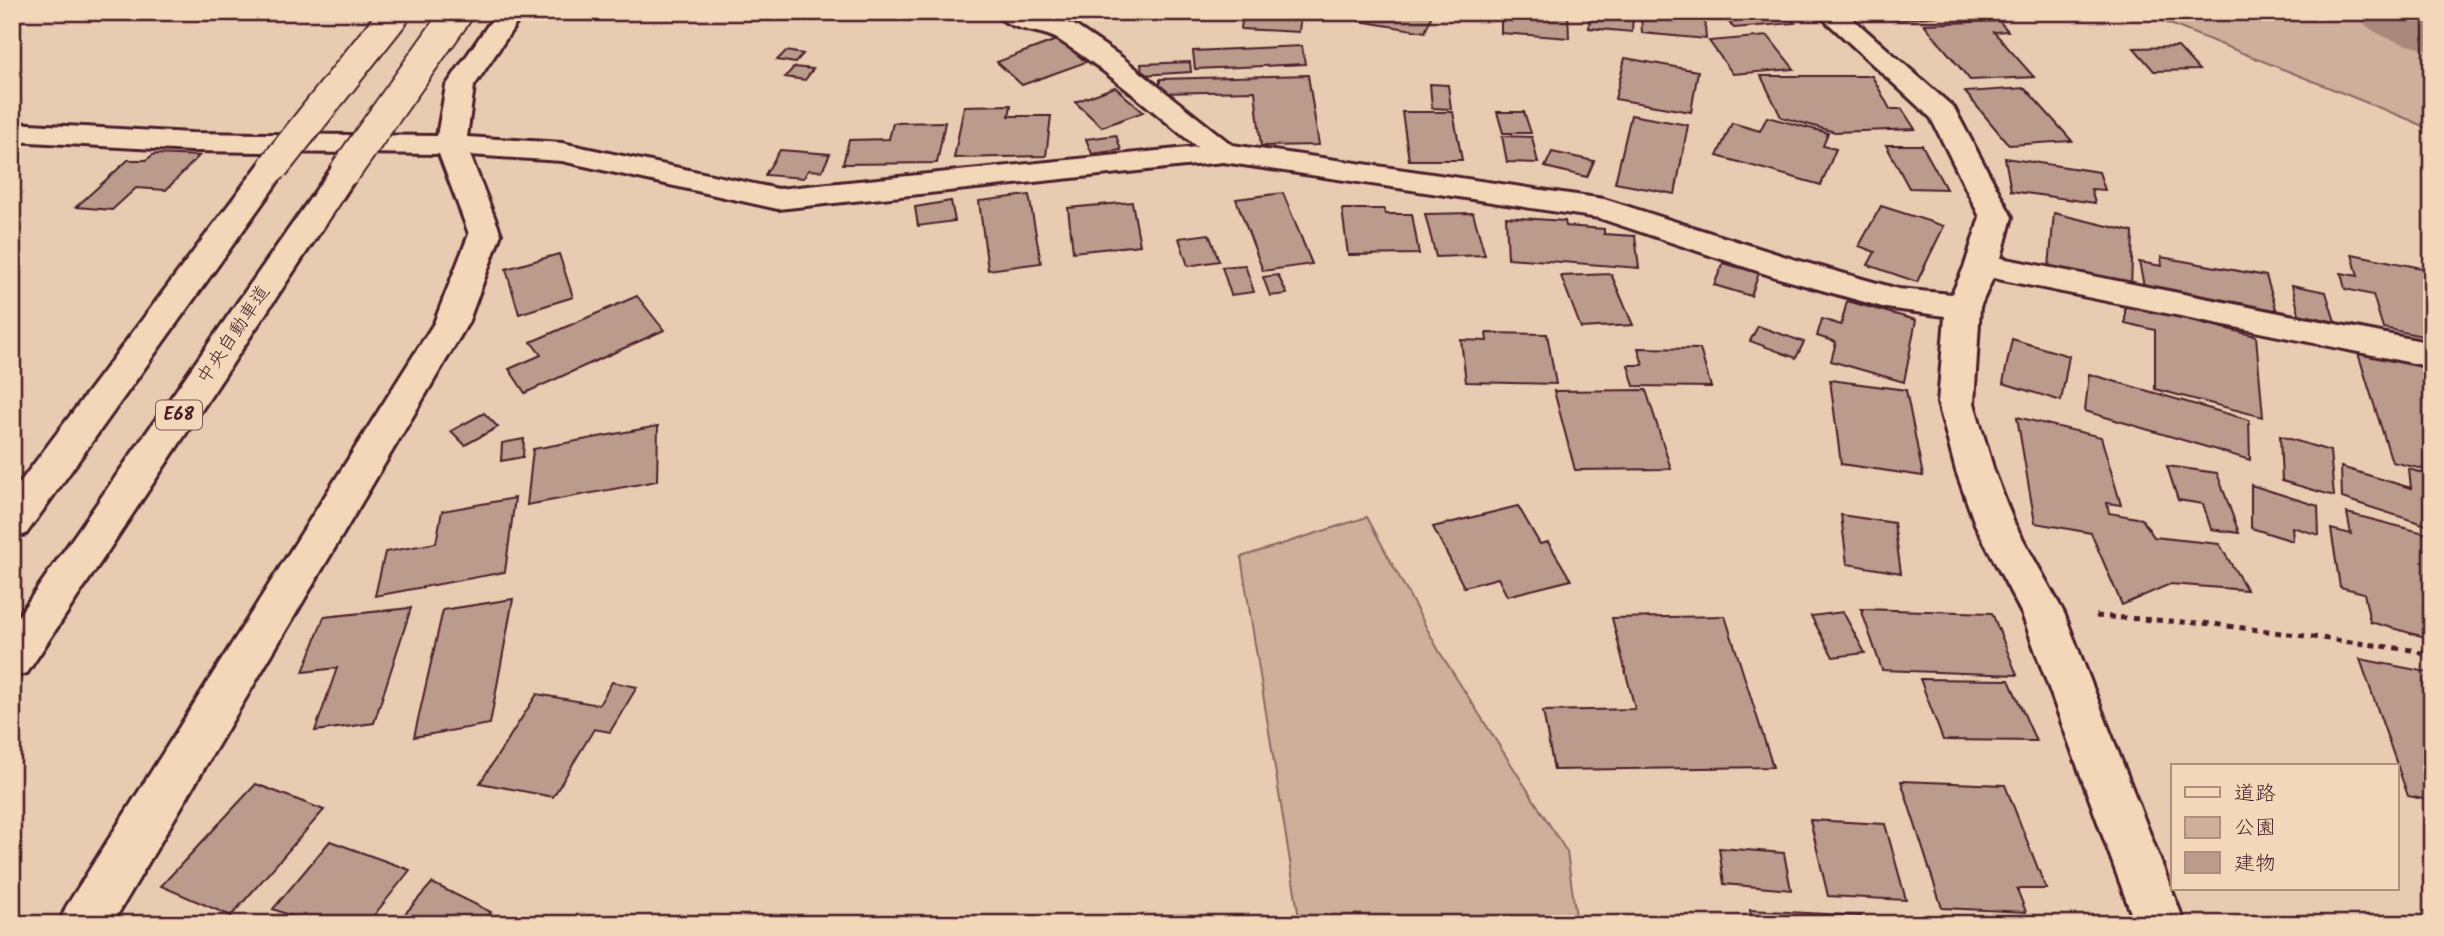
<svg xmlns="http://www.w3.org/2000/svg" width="2444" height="936" font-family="Kalam,'Klee One',sans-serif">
	<rect width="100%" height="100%" fill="#e8ccb1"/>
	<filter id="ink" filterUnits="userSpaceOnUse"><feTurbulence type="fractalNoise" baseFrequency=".0143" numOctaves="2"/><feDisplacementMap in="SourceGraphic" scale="14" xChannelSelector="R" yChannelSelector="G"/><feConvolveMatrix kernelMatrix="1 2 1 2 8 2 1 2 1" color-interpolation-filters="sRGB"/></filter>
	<g filter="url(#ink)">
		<!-- green -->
		<g fill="#ceaf9a" stroke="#8c6762" stroke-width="2">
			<path d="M 2140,12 L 2432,12 L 2432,131 L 2410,120 Z"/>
			<path d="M 1367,517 L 1439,651 L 1567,852 L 1577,924 L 1300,924 L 1241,557 Z"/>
		</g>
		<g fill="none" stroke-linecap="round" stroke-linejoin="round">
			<!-- river -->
			<path fill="#aa887b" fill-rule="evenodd" d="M 2354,12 L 2432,12 L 2432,51 C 2404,44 2370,37 2354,12 Z"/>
		</g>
		<!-- building -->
		<g fill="#bb9b8c" stroke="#4a1f2b" stroke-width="2">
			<path d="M 1243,12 L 1301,12 L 1299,32 L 1241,29 Z"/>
			<path d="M 1353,12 L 1433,12 L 1425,32 L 1359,21 L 1363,14 Z"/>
			<path d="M 1501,12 L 1568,12 L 1569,38 L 1501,33 Z"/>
			<path d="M 1590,12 L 1633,12 L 1632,32 L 1589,28 Z"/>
			<path d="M 1641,12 L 1704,12 L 1706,39 L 1642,33 Z"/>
			<path d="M 1734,12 L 1786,12 L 1795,23 L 1734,28 L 1726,19 L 1739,18 Z"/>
			<path d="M 1887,12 L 1988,12 L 1893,20 Z"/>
			<path d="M 1999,21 L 2008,31 L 1994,32 L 2034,77 L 1970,80 L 1924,24 Z"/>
			<path d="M 1768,36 L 1794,69 L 1733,74 L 1709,41 Z"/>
			<path d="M 1059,39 L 1086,62 L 1022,85 L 997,62 Z"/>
			<path d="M 1302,46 L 1305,64 L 1195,69 L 1193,51 Z"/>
			<path d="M 2178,47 L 2199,70 L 2154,71 L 2134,48 Z"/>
			<path d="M 786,51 L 803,54 L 795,63 L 777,60 Z"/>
			<path d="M 1625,58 L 1698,71 L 1691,112 L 1615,99 Z"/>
			<path d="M 1190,62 L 1191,72 L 1142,75 L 1141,64 Z"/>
			<path d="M 794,67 L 813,69 L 805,80 L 785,77 Z"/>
			<path d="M 1308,75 L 1319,145 L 1261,146 L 1255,91 L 1160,93 L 1160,79 Z"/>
			<path d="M 1761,76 L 1872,76 L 1890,109 L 1902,109 L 1915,129 L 1835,132 L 1781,117 Z"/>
			<path d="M 1430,84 L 1448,85 L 1451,109 L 1432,108 Z"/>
			<path d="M 1115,87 L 1143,112 L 1102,127 L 1075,102 Z"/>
			<path d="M 2025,88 L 2072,141 L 2009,145 L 1965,92 Z"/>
			<path d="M 1011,105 L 1009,116 L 1051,116 L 1046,156 L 954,158 L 964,106 Z"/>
			<path d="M 1402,112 L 1453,112 L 1462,160 L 1409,160 Z"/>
			<path d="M 1497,112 L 1524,112 L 1531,133 L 1503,133 Z"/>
			<path d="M 1631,115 L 1688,125 L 1675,194 L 1615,183 Z"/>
			<path d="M 1767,117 L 1828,133 L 1823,146 L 1836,149 L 1821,185 L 1717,156 L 1732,123 L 1760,131 Z"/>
			<path d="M 945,122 L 937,163 L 843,164 L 849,140 L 889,139 L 893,123 Z"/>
			<path d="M 1116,135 L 1121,150 L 1092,154 L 1086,139 Z"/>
			<path d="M 1502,136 L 1532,137 L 1538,163 L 1507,162 Z"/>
			<path d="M 1886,145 L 1922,145 L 1946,189 L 1909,188 Z"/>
			<path d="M 780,150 L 830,154 L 822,171 L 808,170 L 804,178 L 765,175 Z"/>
			<path d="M 1552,152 L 1594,161 L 1587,177 L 1545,167 Z"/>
			<path d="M 154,154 L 199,156 L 166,190 L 136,188 L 112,210 L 76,207 L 128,160 L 146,160 Z"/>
			<path d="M 2005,158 L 2099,172 L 2105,190 L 2091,189 L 2095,203 L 2011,191 Z"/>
			<path d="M 1283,193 L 1312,264 L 1263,271 L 1236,199 Z"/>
			<path d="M 1029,195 L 1041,263 L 988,270 L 979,201 Z"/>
			<path d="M 951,201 L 955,221 L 918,226 L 915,207 Z"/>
			<path d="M 1132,202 L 1140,245 L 1073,252 L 1068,208 Z"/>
			<path d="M 1881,206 L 1944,226 L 1917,282 L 1868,265 L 1875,252 L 1859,246 Z"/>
			<path d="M 1342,209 L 1384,209 L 1385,214 L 1412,214 L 1419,254 L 1348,255 Z"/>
			<path d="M 1473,213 L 1485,255 L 1436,257 L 1425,214 Z"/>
			<path d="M 2054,213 L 2133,232 L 2131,288 L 2049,267 Z"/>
			<path d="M 1506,217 L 1565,221 L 1566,226 L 1604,229 L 1604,234 L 1635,236 L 1639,268 L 1508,258 Z"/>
			<path d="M 1209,234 L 1219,261 L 1188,266 L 1179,238 Z"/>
			<path d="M 559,254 L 573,297 L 519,314 L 506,269 Z"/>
			<path d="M 2352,254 L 2432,270 L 2432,338 L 2383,328 L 2373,295 L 2345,289 L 2341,273 L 2358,276 Z"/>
			<path d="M 2161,257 L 2266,276 L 2278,315 L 2145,291 L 2139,262 L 2162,266 Z"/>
			<path d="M 1723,263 L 1759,273 L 1751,296 L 1714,285 Z"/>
			<path d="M 1245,265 L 1254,292 L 1231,295 L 1222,267 Z"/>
			<path d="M 1611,274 L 1633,325 L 1581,328 L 1561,276 Z"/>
			<path d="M 1278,275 L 1287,294 L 1270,296 L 1263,277 Z"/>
			<path d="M 2292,285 L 2326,292 L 2335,322 L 2299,314 Z"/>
			<path d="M 637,296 L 664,330 L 525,393 L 509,369 L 541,355 L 531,342 Z"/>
			<path d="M 1847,301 L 1916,320 L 1904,382 L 1831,361 L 1836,342 L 1817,336 L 1822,319 L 1841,325 Z"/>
			<path d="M 2125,304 L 2256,336 L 2263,417 L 2155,389 L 2155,330 L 2125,323 Z"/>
			<path d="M 1758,326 L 1804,342 L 1796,358 L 1750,341 Z"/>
			<path d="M 1486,333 L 1547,334 L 1556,384 L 1466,382 L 1461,340 L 1487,341 Z"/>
			<path d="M 2012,339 L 2069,356 L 2061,401 L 2003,383 Z"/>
			<path d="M 1638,348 L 1700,349 L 1711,387 L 1634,386 L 1628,365 L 1643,365 Z"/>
			<path d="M 2357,350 L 2432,365 L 2432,471 L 2392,462 Z"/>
			<path d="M 2089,374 L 2249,420 L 2250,460 L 2085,411 Z"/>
			<path d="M 1830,380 L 1906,390 L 1923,476 L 1841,464 Z"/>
			<path d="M 1646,390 L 1671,469 L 1575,470 L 1554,391 Z"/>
			<path d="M 484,413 L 498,427 L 465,445 L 451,431 Z"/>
			<path d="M 2017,417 L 2101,437 L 2121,505 L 2107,503 L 2109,513 L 2142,519 L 2154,537 L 2219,544 L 2247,590 L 2170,584 L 2122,605 L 2091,533 L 2035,523 Z"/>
			<path d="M 658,426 L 657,481 L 527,505 L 533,449 Z"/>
			<path d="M 2280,436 L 2330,451 L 2334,496 L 2282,481 Z"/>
			<path d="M 524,439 L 523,457 L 501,461 L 502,443 Z"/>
			<path d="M 2167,466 L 2217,473 L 2239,533 L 2211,529 L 2203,504 L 2178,500 Z"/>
			<path d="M 2341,467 L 2411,488 L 2409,469 L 2432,476 L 2432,527 L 2342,498 Z"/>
			<path d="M 2251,485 L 2318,506 L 2319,535 L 2292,527 L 2293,541 L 2251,528 Z"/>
			<path d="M 515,498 L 505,572 L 375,596 L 385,552 L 436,543 L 442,511 Z"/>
			<path d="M 1518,506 L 1540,544 L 1548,542 L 1571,580 L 1507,596 L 1498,578 L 1464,587 L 1433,527 Z"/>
			<path d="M 2347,513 L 2432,535 L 2432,639 L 2370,622 L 2364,593 L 2340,587 L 2331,529 L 2351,534 Z"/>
			<path d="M 1841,515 L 1894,523 L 1901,573 L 1847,564 Z"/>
			<path d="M 513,599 L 490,724 L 414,737 L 443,610 Z"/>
			<path d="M 411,608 L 374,723 L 315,731 L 337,668 L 303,672 L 324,617 Z"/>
			<path d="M 1861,609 L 1992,613 L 2017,675 L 1882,670 Z"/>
			<path d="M 1843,612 L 1865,653 L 1833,657 L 1811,616 Z"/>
			<path d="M 1725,616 L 1773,767 L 1554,770 L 1543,711 L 1635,709 L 1612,618 Z"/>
			<path d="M 2360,659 L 2432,673 L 2432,801 L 2408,796 Z"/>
			<path d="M 1920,679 L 2009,680 L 2036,741 L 1943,740 Z"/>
			<path d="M 612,682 L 637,687 L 610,732 L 594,729 L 553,797 L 480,783 L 537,694 L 599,705 Z"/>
			<path d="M 1901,781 L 2005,785 L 2046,889 L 2017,889 L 2026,912 L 1942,908 Z"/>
			<path d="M 256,784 L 324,810 L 231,916 L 161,886 Z"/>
			<path d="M 1810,820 L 1885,824 L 1906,900 L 1828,896 Z"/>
			<path d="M 330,841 L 410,870 L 367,924 L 312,924 L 273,909 Z"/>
			<path d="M 1719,848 L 1784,853 L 1791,890 L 1724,884 Z"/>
			<path d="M 432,883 L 491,912 L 482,924 L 396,924 Z"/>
			<path d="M 1750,910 L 1861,916 L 1863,924 L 1752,924 Z"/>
		</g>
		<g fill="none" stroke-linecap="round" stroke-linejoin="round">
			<!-- minor casing -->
			<g stroke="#4a1f2b" stroke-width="6">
				<path id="minor" d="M 497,12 L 524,12 L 474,86 L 467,137 L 562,143 L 778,189 L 1197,147 C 1151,110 1108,71 1059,40 C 1040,28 1009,33 995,12 L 1030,12 L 1074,25 L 1120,56 L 1232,145 L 1604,199 L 1796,260 L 1898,289 L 1952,294 L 1965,265 L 1980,217 L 1931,118 L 1816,12 L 1845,12 L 1954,108 L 2012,217 L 2001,258 L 2432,343 L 2432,367 L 1993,278 L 1980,307 L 1974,403 L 1994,471 L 2014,523 L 2064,613 L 2185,924 L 2135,924 L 2022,614 L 1975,524 L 1956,471 L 1938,403 L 1945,316 L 1886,308 L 1772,276 L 1599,218 L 1223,162 L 778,209 L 562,161 L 470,155 L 501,234 L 468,323 L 112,924 L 59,924 L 66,907 L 434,323 L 469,234 L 439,154 L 191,151 L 12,141 L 12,123 L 191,133 L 437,136 L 446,86 Z"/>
			</g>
			<!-- highway casing -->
			<g stroke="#4a1f2b" stroke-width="6">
				<g id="highway">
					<path d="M 274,157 L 285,159 L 289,166 L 26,534 L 12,538 L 12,493 L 263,159 Z"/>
					<path d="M 346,161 L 357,163 L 361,170 L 27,673 L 12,678 L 12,625 L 335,163 Z"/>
				</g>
			</g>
			<!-- path -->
			<path stroke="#4a1f2b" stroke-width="5" stroke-dasharray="6 6" stroke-linecap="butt" d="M 2096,616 L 2213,624 L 2412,650 L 2432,657"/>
			<!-- minor -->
			<use href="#minor" fill="#f2d7b9" fill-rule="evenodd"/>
			<!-- highway -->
			<use href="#highway" fill="#f2d7b9" fill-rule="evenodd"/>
			<!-- highway-bridge casing -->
			<g stroke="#4a1f2b" stroke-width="34" stroke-linecap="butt">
				<g id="highway-bridge">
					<path d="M 274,166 L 396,12"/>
					<path d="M 346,170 L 458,12"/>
				</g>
			</g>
			<!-- highway-bridge -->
			<use href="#highway-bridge" stroke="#f2d7b9" stroke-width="30"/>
		</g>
	</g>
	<g text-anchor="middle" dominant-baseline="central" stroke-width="7" stroke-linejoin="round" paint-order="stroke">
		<!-- shield labels -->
		<rect fill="#f2d7b9" stroke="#7c5656" stroke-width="2" x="156" y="400.5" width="46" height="29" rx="5"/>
		<g font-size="18" font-weight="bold" fill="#4a1f2b">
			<text x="179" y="415">E68</text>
		</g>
		<!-- street labels -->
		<g font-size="19" fill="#4a1f2b" stroke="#f2d7b9">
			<text transform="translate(234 335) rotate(-56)">中央自動車道</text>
		</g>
	</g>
	<!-- margin -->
	<rect width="2444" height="936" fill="none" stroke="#f2d7b9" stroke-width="42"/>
	<rect x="21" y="21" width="2402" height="894" fill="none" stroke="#4a1f2b" stroke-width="2.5" filter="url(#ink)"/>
	<!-- legend -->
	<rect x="2171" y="764" width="228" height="126" fill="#f2d7b9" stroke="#af8d80" stroke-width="2"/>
	<rect x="2185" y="787" width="35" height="10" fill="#f2d7b9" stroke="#af8d80" stroke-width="2"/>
	<text x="2234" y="800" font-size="21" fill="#4a1f2b">道路</text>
	<rect x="2185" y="817" width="35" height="21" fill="#ceaf9a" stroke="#af8d80" stroke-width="2"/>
	<text x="2234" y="834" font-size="21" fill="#4a1f2b">公園</text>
	<rect x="2185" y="852" width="35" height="21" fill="#bb9b8c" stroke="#af8d80" stroke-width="2"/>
	<text x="2234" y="870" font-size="21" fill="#4a1f2b">建物</text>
</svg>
